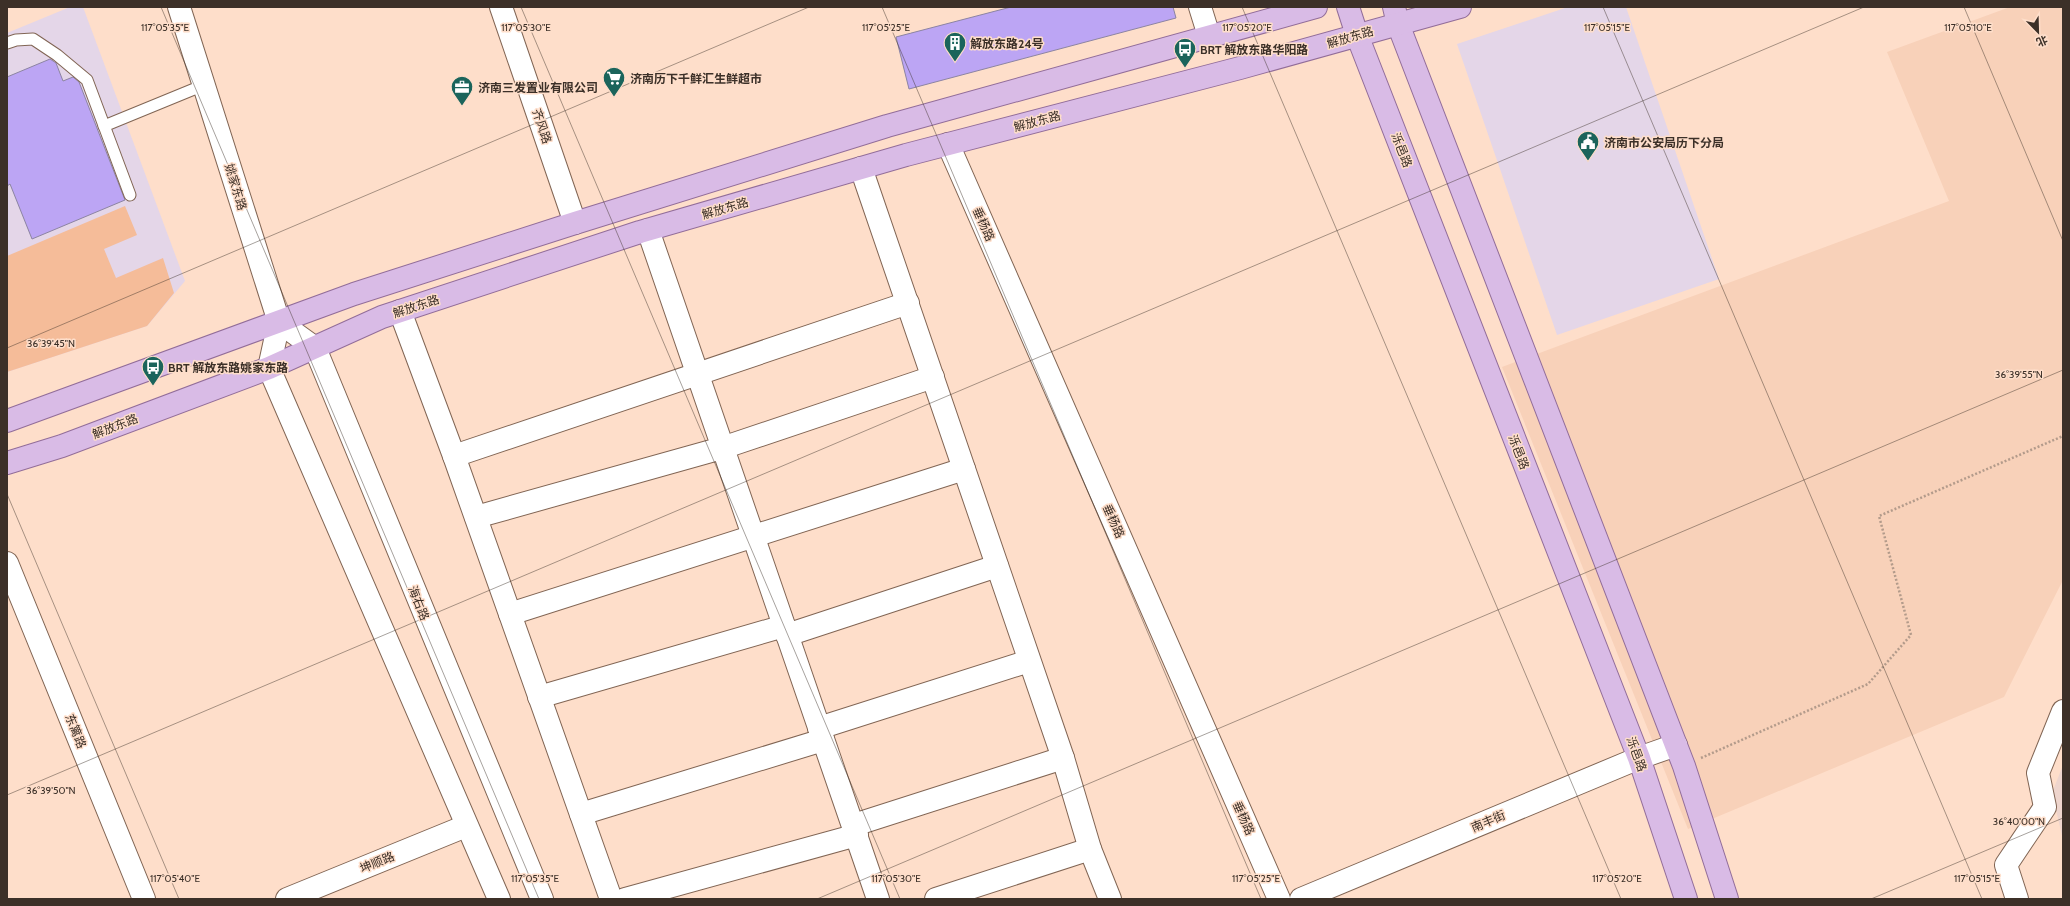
<svg xmlns="http://www.w3.org/2000/svg" width="2070" height="906" font-family="Cabin,'Noto Sans SC',sans-serif">
	<rect width="100%" height="100%" fill="#fedeca"/>
	<!-- commercial -->
	<g fill="#e4d6e8">
		<path d="M 70,7 L 83,7 L 185,281 L 147,326 L 7,372 L 7,33 Z"/>
		<path d="M 1568,7 L 1626,7 L 1719,279 L 1557,335 L 1457,44 Z"/>
	</g>
	<!-- built -->
	<path fill="#f8d1b9" d="M 2010,7 L 2063,7 L 2063,580 L 2004,697 L 1688,829 L 1502,367 L 1949,201 L 1887,52 Z"/>
	<!-- education -->
	<path fill="#eed5cd" d="M 2063,765 L 2063,840 L 2052,793 Z"/>
	<!-- green -->
	<path fill="#f5bc99" d="M 125,206 L 137,235 L 104,249 L 116,278 L 163,258 L 174,293 L 147,326 L 7,372 L 7,256 Z"/>
	<!-- building -->
	<g fill="#bca5f4" stroke="#8c84a2">
		<path d="M 1011,7 L 1173,7 L 1176,18 L 909,89 L 896,37 Z"/>
		<path d="M 50,59 L 56,63 L 63,81 L 73,77 L 79,82 L 125,200 L 32,239 L 10,184 L 7,186 L 7,77 Z"/>
	</g>
	<g fill="none" stroke-linecap="round" stroke-linejoin="round">
		<!-- service casing -->
		<g stroke="#816554" stroke-width="13">
			<g id="service">
				<path d="M 7,43 L 16,40 L 33,39 L 57,55 L 87,80 L 130,195"/>
				<path d="M 104,126 L 204,85"/>
			</g>
		</g>
		<!-- minor casing -->
		<g stroke="#816554" stroke-width="24">
			<g id="minor">
				<path d="M 501,7 L 575,223"/>
				<path d="M 1200,7 L 1209,36"/>
				<path d="M 948,144 L 1279,899"/>
				<path d="M 861,168 L 1063,758 L 1090,849"/>
				<path d="M 648,230 L 878,899"/>
				<path d="M 400,311 L 454,456 L 611,899"/>
				<path d="M 454,456 L 908,303"/>
				<path d="M 476,517 L 722,448 L 933,377"/>
				<path d="M 7,563 L 144,899"/>
				<path d="M 510,614 L 964,469"/>
				<path d="M 787,635 L 997,566"/>
				<path d="M 539,697 L 784,626"/>
				<path d="M 819,728 L 1029,661"/>
				<path d="M 581,814 L 823,740"/>
				<path d="M 854,825 L 1063,758"/>
				<path d="M 625,899 L 857,835"/>
				<path d="M 936,899 L 1090,849 L 1110,899"/>
				<path d="M 1301,899 L 1639,758 L 1676,745"/>
				<path d="M 2017,899 L 2006,865 L 2045,807 L 2038,773 L 2063,711"/>
			</g>
		</g>
		<!-- tertiary casing -->
		<g stroke="#816554" stroke-width="24">
			<g id="tertiary">
				<path d="M 179,7 L 279,322 L 269,368"/>
				<path d="M 287,899 L 466,826"/>
			</g>
		</g>
		<!-- secondary casing -->
		<g stroke="#816554" stroke-width="24">
			<g id="secondary">
				<path d="M 279,322 L 315,348 L 542,899"/>
				<path d="M 269,368 L 499,899"/>
			</g>
		</g>
		<!-- primary casing -->
		<g stroke="#926d99" stroke-width="24">
			<g id="primary">
				<path d="M 1348,7 L 1357,35 L 1639,758 L 1686,899"/>
				<path d="M 1394,7 L 1398,24 L 1684,766 L 1727,899"/>
				<path d="M 7,421 L 354,294 L 575,223 L 887,126 L 1316,7"/>
				<path d="M 7,463 L 62,446 L 269,368 L 382,317 L 640,232 L 906,155 L 1240,68 L 1460,7"/>
			</g>
		</g>
		<!-- path -->
		<path stroke="#b39b8b" stroke-width="2.5" stroke-dasharray="2 2" stroke-linecap="butt" d="M 1701,758 L 1868,684 L 1911,635 L 1879,516 L 2063,436"/>
		<!-- service -->
		<use href="#service" stroke="#fff" stroke-width="11"/>
		<!-- minor -->
		<use href="#minor" stroke="#fff" stroke-width="22"/>
		<!-- tertiary -->
		<use href="#tertiary" stroke="#fff" stroke-width="22"/>
		<!-- secondary -->
		<use href="#secondary" stroke="#fff" stroke-width="22"/>
		<!-- primary -->
		<use href="#primary" stroke="#d9bbe6" stroke-width="22"/>
	</g>
	<!-- ticks -->
	<path fill="none" stroke="#3c3028" stroke-width="1" stroke-opacity="0.45" d="M 161,7 L 539,899M 521,7 L 900,899M 882,7 L 1261,899M 1242,7 L 1621,899M 1603,7 L 1982,899M 1964,7 L 2063,241M 7,348 L 809,7M 7,494 L 179,899M 7,795 L 1864,7M 817,899 L 2063,370M 1871,899 L 2063,818"/>
	<!-- icons -->
	<defs>
		<g id="building-pin" transform="scale(1.15)"><path d="M0 17L-7.5 6A9.5 9.5 0 1 1 7.5 6Z" fill="#1b645b" stroke="#fedeca"/><path d="M-4-6H4V6H1V3H-1V6H-4ZM-2.5-4.3h1.7v1.8h-1.7ZM.8-4.3h1.7v1.8H.8ZM-2.5-1h1.7V.8h-1.7ZM.8-1h1.7V.8H.8Z" fill="#fff"/></g>
		<g id="bus-pin" transform="scale(1.15)"><path d="M0 17L-7.5 6A9.5 9.5 0 1 1 7.5 6Z" fill="#1b645b" stroke="#fedeca"/><path d="M-5-6H5V4H4V6H2V4H-2V6H-4V4H-5ZM-3.5-4V0h7V-4ZM-3.5 1.2v1.5H-2V1.2ZM2 1.2v1.5H3.5V1.2Z" fill="#fff"/></g>
		<g id="supermarket-pin" transform="scale(1.15)"><path d="M0 17L-7.5 6A9.5 9.5 0 1 1 7.5 6Z" fill="#1b645b" stroke="#fedeca"/><path d="M-6-5.5h2.5l.6 2H6L4.5 2H-2.5L-4.4-4H-6ZM-1.5 3.2a1.3 1.3 0 1 0 .1 0ZM3 3.2a1.3 1.3 0 1 0 .1 0Z" fill="#fff"/></g>
		<g id="office-pin" transform="scale(1.15)"><path d="M0 17L-7.5 6A9.5 9.5 0 1 1 7.5 6Z" fill="#1b645b" stroke="#fedeca"/><path d="M-6-3h4V-5.5h4V-3h4V5H-6ZM-1-4.5V-3h2v-1.5ZM-6 0V1H6V0Z" fill="#fff"/></g>
		<g id="civic-pin" transform="scale(1.15)"><path d="M0 17L-7.5 6A9.5 9.5 0 1 1 7.5 6Z" fill="#1b645b" stroke="#fedeca"/><path d="M-.6-6.5H3V-4.5H.6V-3L4-1V1h2V6H-6V1h2V-1L-.6-3ZM-1.2 2.5V6h2.4V2.5Z" fill="#fff"/></g>
	</defs>
	<g fill-rule="evenodd">
		<use href="#building-pin" x="955" y="43"/>
		<use href="#bus-pin" x="1185" y="49"/>
		<use href="#supermarket-pin" x="614" y="78"/>
		<use href="#office-pin" x="462" y="87"/>
		<use href="#civic-pin" x="1588" y="142"/>
		<use href="#bus-pin" x="153" y="367"/>
	</g>
	<g text-anchor="middle" dominant-baseline="central" stroke-width="3" stroke-linejoin="round" paint-order="stroke">
		<!-- street labels -->
		<g font-size="12" fill="#3c3028" stroke="#fedeca">
			<text transform="translate(1350 37) rotate(-16)">解放东路</text>
			<text transform="translate(1037 121) rotate(-15)">解放东路</text>
			<text transform="translate(542 126) rotate(71)">齐风路</text>
			<text transform="translate(1402 150) rotate(69)">泺邑路</text>
			<text transform="translate(236 187) rotate(73)">姚家东路</text>
			<text transform="translate(725 208) rotate(-16)">解放东路</text>
			<text transform="translate(984 224) rotate(66)">垂杨路</text>
			<text transform="translate(416 306) rotate(-18)">解放东路</text>
			<text transform="translate(115 426) rotate(-21)">解放东路</text>
			<text transform="translate(1519 452) rotate(69)">泺邑路</text>
			<text transform="translate(1114 521) rotate(66)">垂杨路</text>
			<text transform="translate(419 603) rotate(68)">海右路</text>
			<text transform="translate(76 731) rotate(68)">东篱路</text>
			<text transform="translate(1637 754) rotate(70)">泺邑路</text>
			<text transform="translate(1244 818) rotate(66)">垂杨路</text>
			<text transform="translate(1488 821) rotate(-23)">南丰街</text>
			<text transform="translate(377 862) rotate(-22)">坤顺路</text>
		</g>
		<!-- poi labels -->
		<g font-size="12" font-weight="bold" fill="#3c3028" stroke="#fedeca" text-anchor="start">
			<text x="970" y="43">解放东路24号</text>
			<text x="1200" y="49">BRT 解放东路华阳路</text>
			<text x="630" y="78">济南历下千鲜汇生鲜超市</text>
			<text x="478" y="87">济南三发置业有限公司</text>
			<text x="1604" y="142">济南市公安局历下分局</text>
			<text x="168" y="367">BRT 解放东路姚家东路</text>
		</g>
	</g>
	<g font-size="10" text-anchor="middle" fill="#3c3028" stroke="#fedeca" stroke-width="3" stroke-linejoin="round" paint-order="stroke">
		<text x="165" y="31">117°05'35"E</text>
		<text x="526" y="31">117°05'30"E</text>
		<text x="886" y="31">117°05'25"E</text>
		<text x="1247" y="31">117°05'20"E</text>
		<text x="1607" y="31">117°05'15"E</text>
		<text x="1968" y="31">117°05'10"E</text>
		<text x="51" y="347">36°39'45"N</text>
		<text x="2019" y="378">36°39'55"N</text>
		<text x="51" y="794">36°39'50"N</text>
		<text x="2019" y="825">36°40'00"N</text>
		<text x="175" y="882">117°05'40"E</text>
		<text x="535" y="882">117°05'35"E</text>
		<text x="896" y="882">117°05'30"E</text>
		<text x="1256" y="882">117°05'25"E</text>
		<text x="1617" y="882">117°05'20"E</text>
		<text x="1977" y="882">117°05'15"E</text>
	</g>
	<!-- border -->
	<rect width="2070" height="906" fill="none" stroke="#3c3028" stroke-width="16"/>
	<!-- north arrow -->
	<g transform="translate(2038 32) rotate(157)" stroke="#fedeca" stroke-width="3" paint-order="stroke">
	<path d="M0-3L7 15L0 10L-7 15Z" fill="#3c3028"/>
	<text y="-6" font-size="11" font-weight="bold" text-anchor="middle" fill="#3c3028">北</text>
	</g>
</svg>
